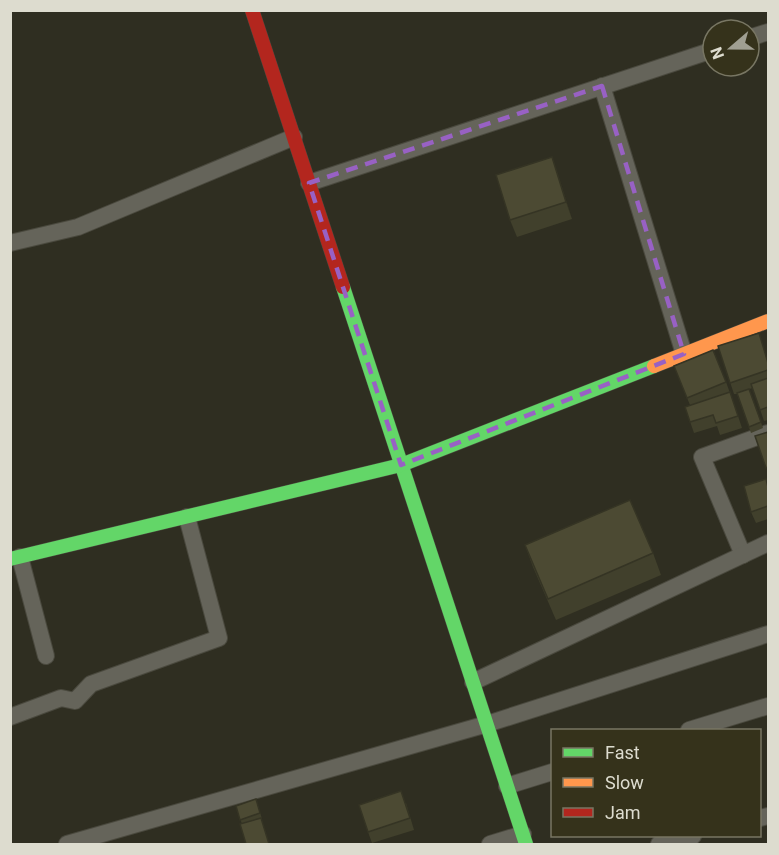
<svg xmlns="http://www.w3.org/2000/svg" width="779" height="855" font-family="Roboto,sans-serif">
	<rect width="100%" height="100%" fill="#2f2e21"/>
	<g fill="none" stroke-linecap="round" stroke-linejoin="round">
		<!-- street casing -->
		<g stroke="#4a493e" stroke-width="18">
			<g id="street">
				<path d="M 749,38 L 768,32"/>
				<path d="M 602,86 L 684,354"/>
				<path d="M 309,183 L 713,50"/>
				<path d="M 10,243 L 78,227 L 294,137"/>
				<path d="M 743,555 L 702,457 L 768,433"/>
				<path d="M 20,557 L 46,656"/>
				<path d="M 473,682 L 768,543"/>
				<path d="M 10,717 L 61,698 L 75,701 L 91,684 L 219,638 L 187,517"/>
				<path d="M 689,730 L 768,706"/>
				<path d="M 507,786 L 552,772"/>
				<path d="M 760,818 L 768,816"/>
				<path d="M 67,844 L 487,724 L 768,634"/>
				<path d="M 490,844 L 523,834"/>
				<path d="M 659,844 L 693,836"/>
			</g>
		</g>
		<!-- fast casing -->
		<g stroke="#4a493e" stroke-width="15">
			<g id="fast">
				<path d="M 343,287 L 526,844"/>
				<path d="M 10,559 L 401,465 L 654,366"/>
			</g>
		</g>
		<!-- slow casing -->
		<g stroke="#4a493e" stroke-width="15">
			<path id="slow" d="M 654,366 L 768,321"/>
		</g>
		<!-- jam casing -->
		<g stroke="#4a493e" stroke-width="15">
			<path id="jam" d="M 252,10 L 343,287"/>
		</g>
		<!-- street -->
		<use href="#street" stroke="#65645a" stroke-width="16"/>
		<!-- fast -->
		<use href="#fast" stroke="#63d668" stroke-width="14"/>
		<!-- slow -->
		<use href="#slow" stroke="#ff974d" stroke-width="14"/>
		<!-- jam -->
		<use href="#jam" stroke="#b3261e" stroke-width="14"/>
	</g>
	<!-- wall -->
	<g fill="#41402c">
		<path d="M 552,157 L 572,219 L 517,237 L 510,220 Z"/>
		<path d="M 718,346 L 768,362 L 768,420 L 764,421 L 753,388 L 749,389 L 763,428 L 751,433 L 737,394 L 734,394 Z"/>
		<path d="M 674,366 L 726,382 L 734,404 L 742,428 L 720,435 L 717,426 L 694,433 L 685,407 L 690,405 Z"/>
		<path d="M 768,486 L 768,519 L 756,523 L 751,512 Z"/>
		<path d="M 525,545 L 653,553 L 661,575 L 556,620 L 533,567 Z"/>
		<path d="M 256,799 L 262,819 L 242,824 L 236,806 Z"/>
		<path d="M 406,803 L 414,830 L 372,843 L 368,832 Z"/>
	</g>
	<!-- shaded-wall -->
	<path fill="#353424" d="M 552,157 L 558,174 L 572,219 L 566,202 Z"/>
	<!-- building -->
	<g fill="#4c4a33" stroke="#353424" stroke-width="1.5">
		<path d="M 552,157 L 566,202 L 510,220 L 496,175 Z"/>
		<path d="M 759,333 L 768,363 L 768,370 L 730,383 L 718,346 Z"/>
		<path d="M 713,350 L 726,382 L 687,398 L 674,366 Z"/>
		<path d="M 768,378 L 768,407 L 760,410 L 751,384 Z"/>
		<path d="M 749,389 L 761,422 L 749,427 L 737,393 Z"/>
		<path d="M 730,392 L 738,416 L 716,423 L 713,415 L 690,422 L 685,407 Z"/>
		<path d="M 768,432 L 768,467 L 766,468 L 755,436 Z"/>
		<path d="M 766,479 L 768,487 L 768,506 L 751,512 L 744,486 Z"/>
		<path d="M 630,500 L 653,553 L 548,599 L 525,545 Z"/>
		<path d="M 401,791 L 410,818 L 368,832 L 359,805 Z"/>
		<path d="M 256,799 L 260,813 L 240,820 L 236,806 Z"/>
		<path d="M 261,818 L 269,844 L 246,844 L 240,824 Z"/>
	</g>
	<!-- marked area -->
	<path fill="none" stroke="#9861c4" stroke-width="4.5" stroke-dasharray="12 8" stroke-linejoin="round" d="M 602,86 L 684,354 L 401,465 L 309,183 Z"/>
	<!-- border -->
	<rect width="779" height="855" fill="none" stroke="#dddccf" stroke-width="24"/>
	<!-- legend -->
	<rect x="551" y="729" width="210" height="108" fill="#35321b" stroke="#787663" stroke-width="1.5"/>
	<rect x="563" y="748" width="30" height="9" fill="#63d668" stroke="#787663" stroke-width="1.5"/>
	<text x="605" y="759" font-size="18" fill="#dddccf">Fast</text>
	<rect x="563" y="778" width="30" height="9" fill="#ff974d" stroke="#787663" stroke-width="1.5"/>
	<text x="605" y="789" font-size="18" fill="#dddccf">Slow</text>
	<rect x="563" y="808" width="30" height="9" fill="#b3261e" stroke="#787663" stroke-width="1.5"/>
	<text x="605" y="819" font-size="18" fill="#dddccf">Jam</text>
	<!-- north arrow -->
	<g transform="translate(731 48) rotate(250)"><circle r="28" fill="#35321b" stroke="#787663" stroke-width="1.5"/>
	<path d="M0-4.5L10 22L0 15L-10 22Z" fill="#a09f92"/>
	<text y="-9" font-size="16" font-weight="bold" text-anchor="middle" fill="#dddccf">N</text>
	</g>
</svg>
